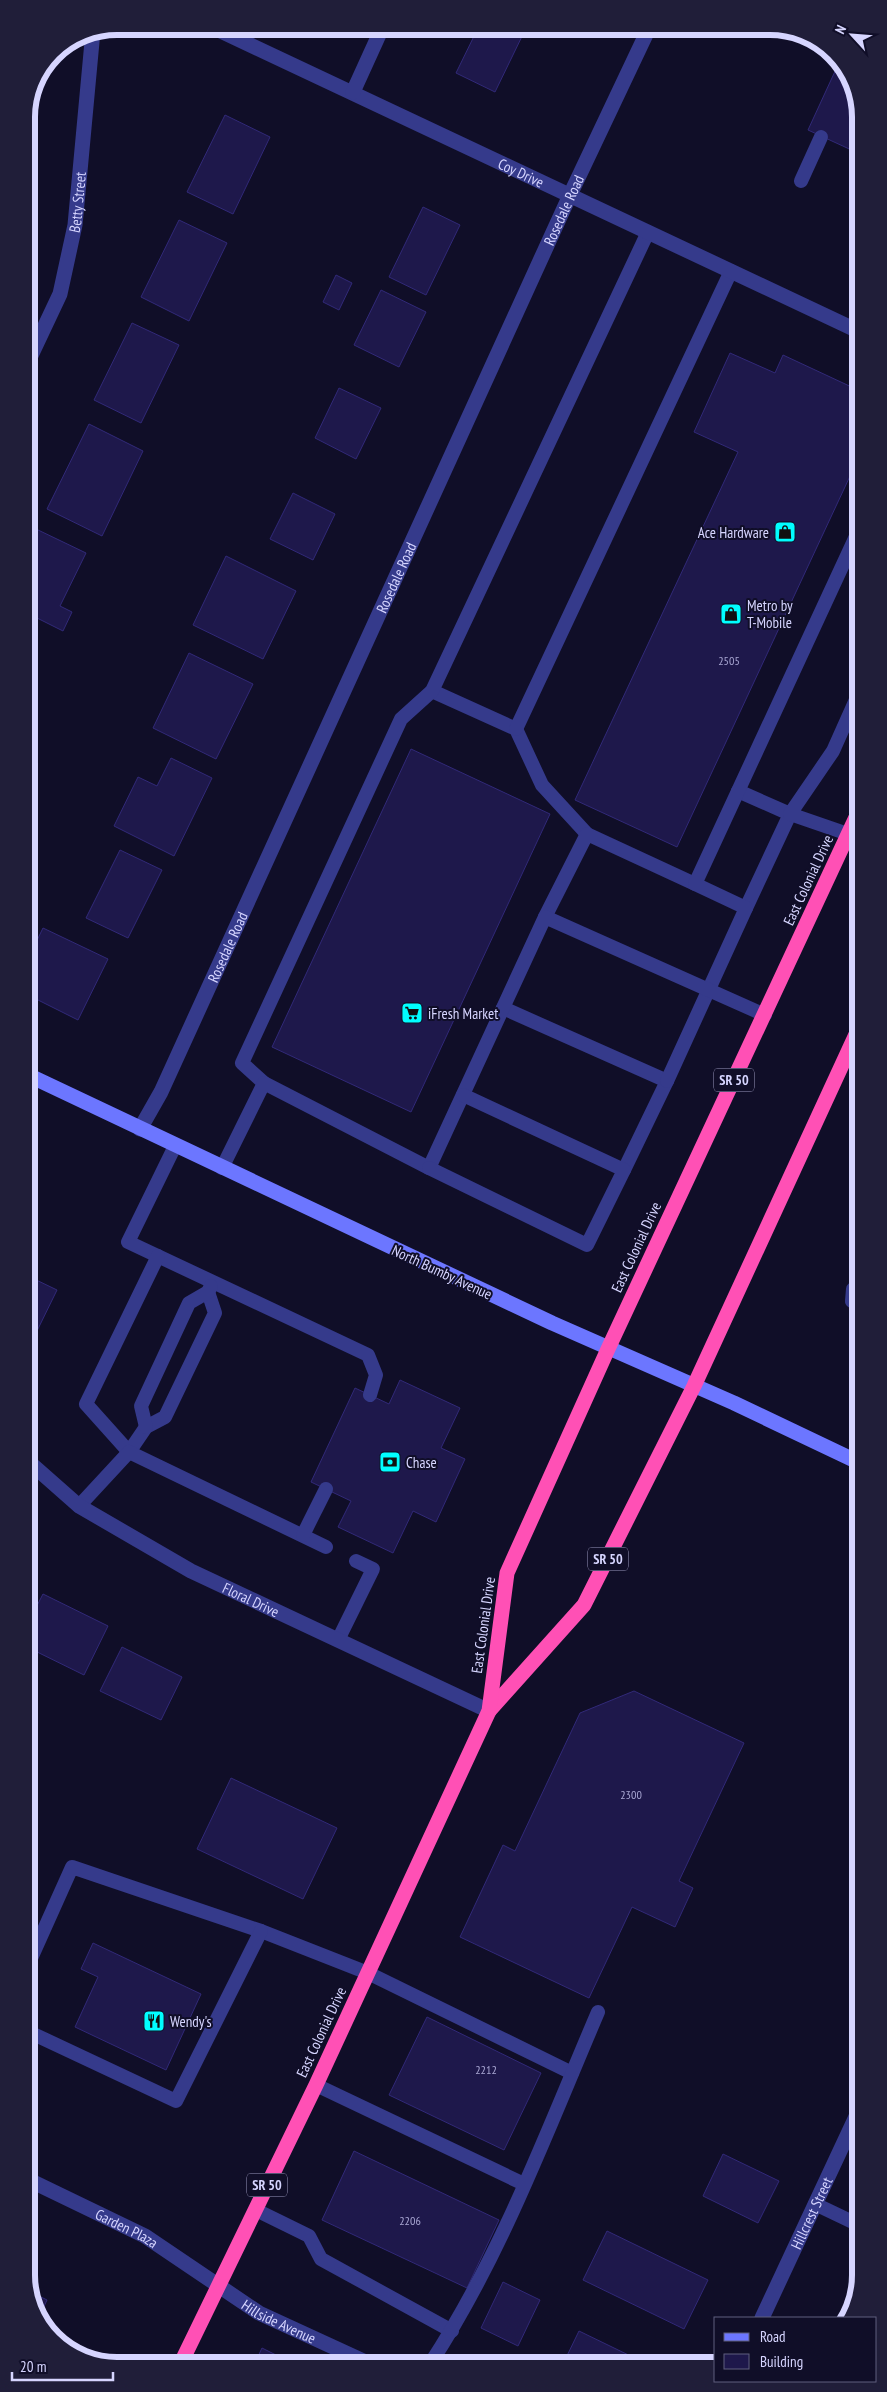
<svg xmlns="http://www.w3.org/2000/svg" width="887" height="2392" font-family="'PT Sans Narrow',sans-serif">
	<rect width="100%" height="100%" fill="#100e28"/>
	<!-- building -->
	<g fill="#1e184b" stroke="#312978">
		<path d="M 479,26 L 527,26 L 495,92 L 456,73 Z"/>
		<path d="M 837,67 L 842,70 L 858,93 L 858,153 L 808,130 Z"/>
		<path d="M 225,115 L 270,137 L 233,214 L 187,192 Z"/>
		<path d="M 423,207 L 460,225 L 426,295 L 389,277 Z"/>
		<path d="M 179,220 L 227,243 L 189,321 L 141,297 Z"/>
		<path d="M 336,275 L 352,283 L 339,310 L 323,302 Z"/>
		<path d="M 381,290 L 426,312 L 399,367 L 354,345 Z"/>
		<path d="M 132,323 L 179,345 L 141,423 L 94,400 Z"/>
		<path d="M 730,353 L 775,373 L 783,355 L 858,390 L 858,459 L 677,847 L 575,800 L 738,452 L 694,432 Z"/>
		<path d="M 339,388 L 381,408 L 356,459 L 315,438 Z"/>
		<path d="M 89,424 L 143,451 L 102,536 L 47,509 Z"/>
		<path d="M 293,493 L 335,514 L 313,560 L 270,539 Z"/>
		<path d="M 36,529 L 86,553 L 60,606 L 72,612 L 63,631 L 27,613 L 27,547 Z"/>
		<path d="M 226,556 L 296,591 L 263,659 L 193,625 Z"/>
		<path d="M 189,653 L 253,684 L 216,759 L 153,728 Z"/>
		<path d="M 411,749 L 550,814 L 411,1112 L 272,1047 Z"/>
		<path d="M 171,758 L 212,778 L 174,856 L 114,826 L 138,777 L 157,786 Z"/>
		<path d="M 120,850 L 162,870 L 128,938 L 86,918 Z"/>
		<path d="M 43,928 L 108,959 L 78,1020 L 28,995 L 28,959 Z"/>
		<path d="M 28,1276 L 57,1290 L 36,1333 L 28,1330 Z"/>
		<path d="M 400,1380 L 460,1408 L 441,1448 L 465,1459 L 436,1522 L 413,1511 L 393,1553 L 338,1527 L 351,1501 L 311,1482 L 355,1388 L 389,1404 Z"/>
		<path d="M 43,1594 L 108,1626 L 84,1675 L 29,1648 L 28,1623 Z"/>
		<path d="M 122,1647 L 182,1677 L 161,1720 L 100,1691 Z"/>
		<path d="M 634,1691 L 744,1743 L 679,1881 L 693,1888 L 675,1927 L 632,1907 L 589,1998 L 460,1937 L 503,1845 L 515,1851 L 580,1713 Z"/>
		<path d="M 231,1778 L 337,1828 L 303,1899 L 197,1849 Z"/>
		<path d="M 93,1943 L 201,1994 L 166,2070 L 75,2027 L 98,1977 L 81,1969 Z"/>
		<path d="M 427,2017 L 541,2073 L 504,2150 L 389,2095 Z"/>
		<path d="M 354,2151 L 499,2220 L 467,2288 L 322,2220 Z"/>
		<path d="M 723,2154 L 779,2181 L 758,2223 L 703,2196 Z"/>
		<path d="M 607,2231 L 708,2280 L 684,2329 L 583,2280 Z"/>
		<path d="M 503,2282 L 540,2300 L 518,2346 L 481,2328 Z"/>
		<path d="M 29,2291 L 47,2300 L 40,2315 L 29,2299 Z"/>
		<path d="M 579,2331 L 645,2363 L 563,2364 Z"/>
		<path d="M 262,2348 L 296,2365 L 254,2365 Z"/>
	</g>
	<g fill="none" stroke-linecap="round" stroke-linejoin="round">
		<!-- lane -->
		<g stroke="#353a8b" stroke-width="14">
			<path d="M 801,181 L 821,137"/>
			<path d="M 432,691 L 516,729 L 542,785 L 587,834"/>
			<path d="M 516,729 L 731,271"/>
			<path d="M 738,791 L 790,814 L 746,908"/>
			<path d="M 848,834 L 790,814 L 833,751 L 858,695"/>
			<path d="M 545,917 L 587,834 L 695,884"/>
			<path d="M 503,1008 L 667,1081 L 624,1170"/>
			<path d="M 667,1081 L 746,908 L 695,884 L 858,532"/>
			<path d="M 264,1083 L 242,1063 L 401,719 L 432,691 L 648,232"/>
			<path d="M 175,1146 L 128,1242 L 368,1355 L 376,1375 L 370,1395"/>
			<path d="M 222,1168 L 264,1083 L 429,1168 L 545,917 L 765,1015"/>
			<path d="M 429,1168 L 587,1245 L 624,1170 L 463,1095"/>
			<path d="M 158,1256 L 86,1404 L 129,1452 L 146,1427 L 165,1417 L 215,1313 L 208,1292"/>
			<path d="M 853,1289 L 852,1301 L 859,1306"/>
			<path d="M 146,1427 L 141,1406 L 189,1303 L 208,1292 L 211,1286"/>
			<path d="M 79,1506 L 129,1452 L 326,1547"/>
			<path d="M 303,1535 L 326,1489"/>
			<path d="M 338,1640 L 373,1569 L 356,1561"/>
			<path d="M 29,1963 L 72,1867 L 261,1931 L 368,1973 L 572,2073"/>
			<path d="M 29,2032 L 176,2101 L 261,1931"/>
			<path d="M 316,2085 L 524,2184"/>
			<path d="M 815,2204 L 861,2226"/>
			<path d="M 256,2210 L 309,2236 L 321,2259 L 452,2331"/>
			<path d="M 430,2364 C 501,2256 547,2131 598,2012"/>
		</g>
		<!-- street -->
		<g stroke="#353a8b" stroke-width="15">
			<path id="s1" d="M 210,26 L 858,331"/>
			<path d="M 353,92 L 383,26"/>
			<path id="s2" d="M 27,364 L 60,294 L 75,225 L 93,31"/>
			<path id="s3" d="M 140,1129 L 161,1092 L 570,195 L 650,26"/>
			<path id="s4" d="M 28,1461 L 79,1506 L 191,1571 L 489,1711"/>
			<path id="s5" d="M 29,2180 L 145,2236 L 259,2313 L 370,2364"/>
			<path id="s6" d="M 762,2318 L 861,2106"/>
		</g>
		<!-- secondary -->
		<path stroke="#6c76ff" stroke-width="15" d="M 28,1075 L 552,1323 L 734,1403 L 860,1463"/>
		<!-- highway -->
		<g stroke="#ff50b5" stroke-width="15">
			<path d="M 489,1711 L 584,1605 L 694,1386 L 859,1028"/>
			<path d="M 180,2365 L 316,2085 L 489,1711 L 507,1573 L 608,1349 L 859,811"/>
		</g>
	</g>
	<!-- icons -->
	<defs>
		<g id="shop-square" transform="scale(1.125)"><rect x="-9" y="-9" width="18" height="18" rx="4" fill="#01feff" stroke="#100e28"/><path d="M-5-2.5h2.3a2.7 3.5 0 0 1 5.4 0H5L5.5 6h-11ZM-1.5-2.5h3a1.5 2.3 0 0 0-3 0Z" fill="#111"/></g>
		<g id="supermarket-square" transform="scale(1.125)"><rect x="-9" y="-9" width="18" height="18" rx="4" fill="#01feff" stroke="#100e28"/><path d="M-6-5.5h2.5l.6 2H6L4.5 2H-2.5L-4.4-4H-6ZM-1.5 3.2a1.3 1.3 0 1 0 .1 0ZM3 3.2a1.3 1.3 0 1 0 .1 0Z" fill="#111"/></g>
		<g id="bank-square" transform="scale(1.125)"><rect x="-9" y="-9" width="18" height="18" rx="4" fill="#01feff" stroke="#100e28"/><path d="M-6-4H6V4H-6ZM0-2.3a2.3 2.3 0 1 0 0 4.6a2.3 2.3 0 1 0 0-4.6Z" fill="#111"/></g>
		<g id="restaurant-square" transform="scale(1.125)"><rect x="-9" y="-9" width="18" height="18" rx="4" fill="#01feff" stroke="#100e28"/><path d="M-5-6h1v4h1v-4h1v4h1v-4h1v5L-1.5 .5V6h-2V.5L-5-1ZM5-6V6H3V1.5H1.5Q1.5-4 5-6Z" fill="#111"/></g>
	</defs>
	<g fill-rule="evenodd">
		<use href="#shop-square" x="785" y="532"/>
		<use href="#shop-square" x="731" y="614"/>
		<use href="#supermarket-square" x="412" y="1013"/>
		<use href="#bank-square" x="390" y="1462"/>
		<use href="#restaurant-square" x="154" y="2021"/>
	</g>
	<g text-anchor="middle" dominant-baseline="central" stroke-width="4" stroke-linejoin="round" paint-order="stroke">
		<!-- number labels -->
		<g font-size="12" fill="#a8a6d2">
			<text x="729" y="660">2505</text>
			<text x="631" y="1794">2300</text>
			<text x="486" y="2069">2212</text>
			<text x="410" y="2220">2206</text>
		</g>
		<!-- shield labels -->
		<g fill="#100e28" stroke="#9b99be" stroke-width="1">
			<rect x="714" y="1068.5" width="40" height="23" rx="4"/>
			<rect x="588" y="1547.5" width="40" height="23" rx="4"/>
			<rect x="247" y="2173.5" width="40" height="23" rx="4"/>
		</g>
		<g font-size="14" font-weight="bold" fill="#d6d5ff">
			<text x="734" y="1080">SR 50</text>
			<text x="608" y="1559">SR 50</text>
			<text x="267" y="2185">SR 50</text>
		</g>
		<!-- street labels -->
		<g font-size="15" fill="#d6d5ff" stroke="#100e28">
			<text stroke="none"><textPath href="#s1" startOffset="344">Coy Drive</textPath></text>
			<text stroke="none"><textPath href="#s2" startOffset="171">Betty Street</textPath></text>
			<text stroke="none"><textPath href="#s3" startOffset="1012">Rosedale Road</textPath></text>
			<text stroke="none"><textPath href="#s3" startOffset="608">Rosedale Road</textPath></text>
			<text transform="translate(808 880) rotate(-65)">East Colonial Drive</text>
			<text stroke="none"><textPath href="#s3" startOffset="202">Rosedale Road</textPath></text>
			<text transform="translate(636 1247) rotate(-65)">East Colonial Drive</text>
			<text transform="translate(442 1272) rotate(25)">North Bumby Avenue</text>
			<text stroke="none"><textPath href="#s4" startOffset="264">Floral Drive</textPath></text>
			<text transform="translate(483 1625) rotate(-82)">East Colonial Drive</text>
			<text transform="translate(321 2032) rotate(-65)">East Colonial Drive</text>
			<text stroke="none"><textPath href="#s6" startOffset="116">Hillcrest Street</textPath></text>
			<text stroke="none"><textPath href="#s5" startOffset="109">Garden Plaza</textPath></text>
			<text stroke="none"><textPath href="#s5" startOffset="288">Hillside Avenue</textPath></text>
		</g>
		<!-- poi labels -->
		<g font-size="15" fill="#d6d5ff" stroke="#100e28" text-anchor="start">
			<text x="769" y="532" text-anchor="end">Ace Hardware</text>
			<text x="747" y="605">Metro by<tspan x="747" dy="17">T-Mobile</tspan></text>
			<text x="428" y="1013">iFresh Market</text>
			<text x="406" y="1462">Chase</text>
			<text x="170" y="2021">Wendy's</text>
		</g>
	</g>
	<!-- crop -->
	<path d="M0 0H887V2392H0ZM117 35H770A82 82 0 0 1 852 117V2275A82 82 0 0 1 770 2357H117A82 82 0 0 1 35 2275V117A82 82 0 0 1 117 35Z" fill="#201e39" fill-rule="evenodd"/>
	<path fill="none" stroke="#d6d5ff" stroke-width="6" d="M117 35H770A82 82 0 0 1 852 117V2275A82 82 0 0 1 770 2357H117A82 82 0 0 1 35 2275V117A82 82 0 0 1 117 35Z"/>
	<!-- legend -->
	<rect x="714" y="2317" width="162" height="65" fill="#100e28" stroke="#5f5e7e"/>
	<rect x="724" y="2333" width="25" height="8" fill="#6c76ff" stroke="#5f5e7e"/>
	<text x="760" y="2342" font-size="15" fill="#d6d5ff">Road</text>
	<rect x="724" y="2354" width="25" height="15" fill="#1e184b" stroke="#5f5e7e"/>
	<text x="760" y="2367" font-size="15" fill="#d6d5ff">Building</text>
	<!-- north arrow -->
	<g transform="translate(852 35) rotate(296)" stroke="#100e28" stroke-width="4" paint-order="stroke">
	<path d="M0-4L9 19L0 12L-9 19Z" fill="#d6d5ff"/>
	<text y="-8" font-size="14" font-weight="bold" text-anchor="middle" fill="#d6d5ff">N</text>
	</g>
	<!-- scale -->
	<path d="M12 2372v8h101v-8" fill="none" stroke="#d6d5ff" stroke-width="2.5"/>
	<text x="20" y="2372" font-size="15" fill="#d6d5ff" stroke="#100e28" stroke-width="4" paint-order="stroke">20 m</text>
</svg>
